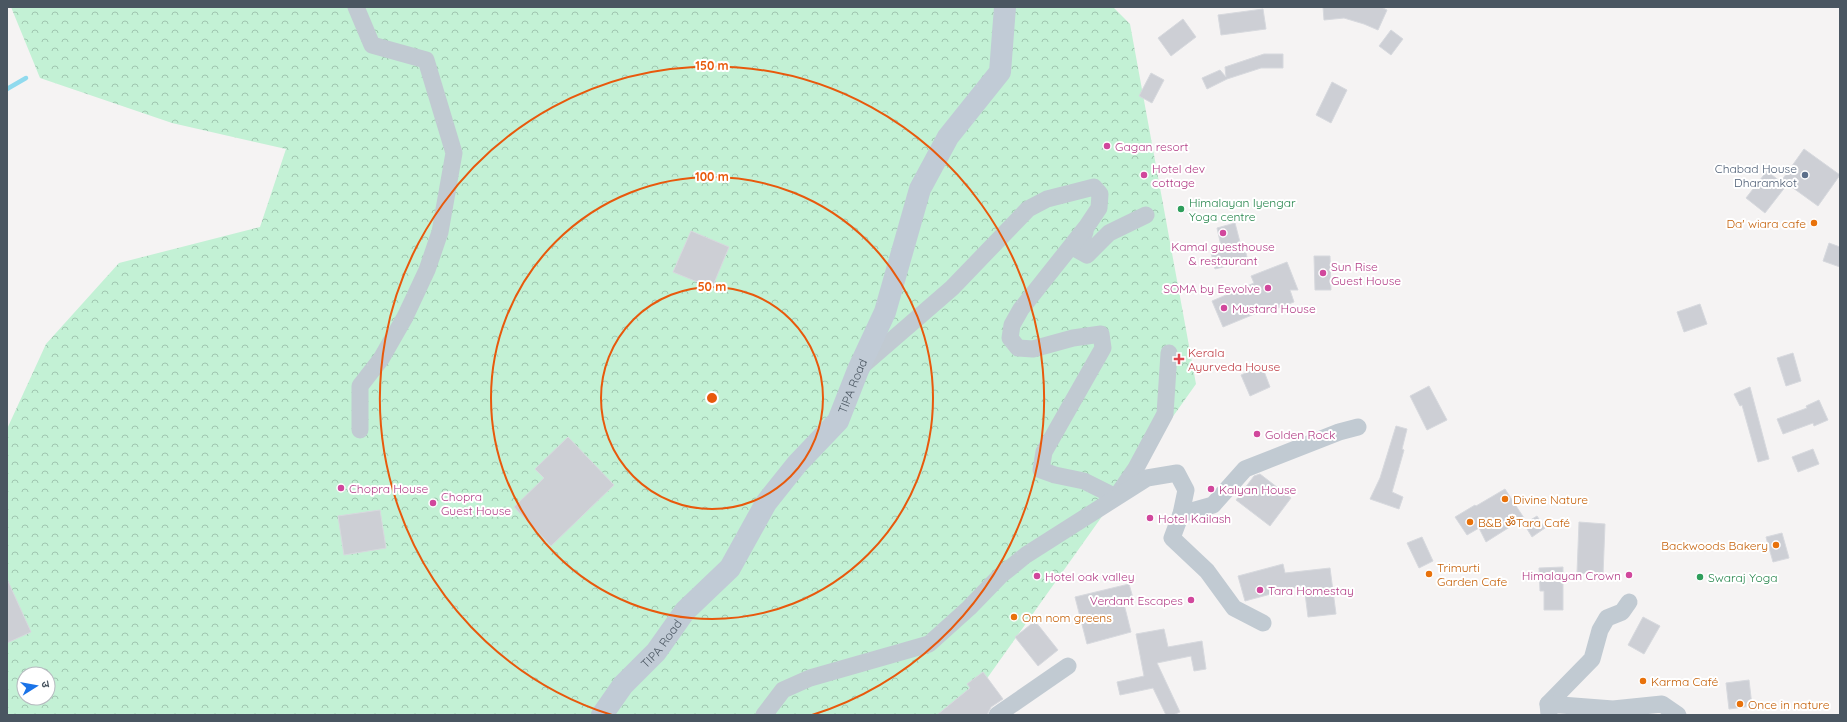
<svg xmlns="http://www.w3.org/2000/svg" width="1847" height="722" font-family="Quicksand,'Noto Sans Devanagari',sans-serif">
	<defs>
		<pattern id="forest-crowns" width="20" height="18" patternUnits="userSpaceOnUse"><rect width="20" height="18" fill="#c3f1d5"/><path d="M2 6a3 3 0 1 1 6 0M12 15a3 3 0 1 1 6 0" fill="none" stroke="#a0c6b0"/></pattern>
	</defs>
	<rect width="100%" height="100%" fill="#f5f3f3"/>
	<!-- forest -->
	<path fill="url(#forest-crowns)" fill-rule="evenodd" d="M 11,7 L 1113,7 L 1130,24 L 1196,384 L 961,715 L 7,715 L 7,429 L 46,344 L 119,263 L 260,227 L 286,149 L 172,123 L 40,78 ZM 24,674 L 48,674 L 48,698 L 24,698 Z"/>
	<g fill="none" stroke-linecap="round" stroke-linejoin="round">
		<!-- stream -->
		<path stroke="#90daee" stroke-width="4.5" d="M 7,89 L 26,78"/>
	</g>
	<!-- building -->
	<g fill="#cdcfd5" stroke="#d7d9de">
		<path d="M 1323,7 L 1381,7 L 1387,10 L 1378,30 L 1364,24 L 1344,18 L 1324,20 Z"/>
		<path d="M 1263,9 L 1266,29 L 1221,35 L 1218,15 Z"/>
		<path d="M 1183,19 L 1196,37 L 1171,56 L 1158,38 Z"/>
		<path d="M 1391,30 L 1403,39 L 1391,55 L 1379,46 Z"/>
		<path d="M 1264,54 L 1283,54 L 1283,68 L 1261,68 L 1227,79 L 1207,89 L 1202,78 L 1220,70 L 1226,77 L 1225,67 Z"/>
		<path d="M 1151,73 L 1164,80 L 1152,103 L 1139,96 Z"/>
		<path d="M 1332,82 L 1347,90 L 1331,123 L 1316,115 Z"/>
		<path d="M 1804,149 L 1840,175 L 1818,206 L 1782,180 Z"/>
		<path d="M 1767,171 L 1786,186 L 1765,213 L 1746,198 Z"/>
		<path d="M 1235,223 L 1241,246 L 1244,245 L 1248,261 L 1215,269 L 1211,253 L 1222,250 L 1217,228 Z"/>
		<path d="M 691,231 L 729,247 L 712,288 L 673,272 Z"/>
		<path d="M 1829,243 L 1840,247 L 1840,267 L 1823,261 Z"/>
		<path d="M 1314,256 L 1330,256 L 1331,290 L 1315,290 Z"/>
		<path d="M 1287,262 L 1298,290 L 1290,290 L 1294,302 L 1265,313 L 1264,310 L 1223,327 L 1212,301 L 1254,283 L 1251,276 Z"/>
		<path d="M 1700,304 L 1707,324 L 1684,332 L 1677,312 Z"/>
		<path d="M 1793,353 L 1801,381 L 1786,386 L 1777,358 Z"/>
		<path d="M 1262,366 L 1270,387 L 1250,396 L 1241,375 Z"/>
		<path d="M 1429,386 L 1447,420 L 1427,430 L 1410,396 Z"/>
		<path d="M 1750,387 L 1769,459 L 1758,462 L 1742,405 L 1740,406 L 1734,394 Z"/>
		<path d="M 1819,400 L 1828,420 L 1814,426 L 1813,423 L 1783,434 L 1777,419 L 1807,408 L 1806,406 Z"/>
		<path d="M 1396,426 L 1407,429 L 1402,449 L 1404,450 L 1392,492 L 1403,497 L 1399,509 L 1370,499 L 1380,478 Z"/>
		<path d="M 568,437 L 614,485 L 551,546 L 514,507 L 544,478 L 535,469 Z"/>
		<path d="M 1813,449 L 1819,464 L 1798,472 L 1792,457 Z"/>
		<path d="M 1260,474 L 1291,498 L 1270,526 L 1236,500 L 1254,476 Z"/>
		<path d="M 1505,489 L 1524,518 L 1486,542 L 1479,528 L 1467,535 L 1455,517 L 1475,505 L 1476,506 Z"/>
		<path d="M 380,510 L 386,548 L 344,555 L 338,516 Z"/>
		<path d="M 1537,516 L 1545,528 L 1532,537 L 1524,524 Z"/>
		<path d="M 1579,522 L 1605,524 L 1603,575 L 1577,573 Z"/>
		<path d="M 1782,533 L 1789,558 L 1773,562 L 1766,537 Z"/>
		<path d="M 1422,537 L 1433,561 L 1419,568 L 1407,543 Z"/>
		<path d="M 1283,564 L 1285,573 L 1330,568 L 1336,614 L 1308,617 L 1304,585 L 1245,601 L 1238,576 Z"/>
		<path d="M 1563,567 L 1563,610 L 1544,610 L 1544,591 L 1540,591 L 1539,568 Z"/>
		<path d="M 7,579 L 31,632 L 7,643 Z"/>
		<path d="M 1129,584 L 1133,598 L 1123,600 L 1131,632 L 1087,644 L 1075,597 Z"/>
		<path d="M 1643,617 L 1660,626 L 1644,654 L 1628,645 Z"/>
		<path d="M 1035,621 L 1058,650 L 1038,666 L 1015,637 Z"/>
		<path d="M 1164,629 L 1168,647 L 1202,641 L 1206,669 L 1194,671 L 1191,656 L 1157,663 L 1180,712 L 1173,715 L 1166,715 L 1153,688 L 1120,695 L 1117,682 L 1144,676 L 1136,634 Z"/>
		<path d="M 983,672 L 1003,699 L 991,707 L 987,715 L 937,715 L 970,688 L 967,684 Z"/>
		<path d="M 1749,680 L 1752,706 L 1729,709 L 1726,683 Z"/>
	</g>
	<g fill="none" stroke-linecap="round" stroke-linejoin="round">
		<!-- street -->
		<g stroke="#c1cad2" stroke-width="17">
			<path d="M 356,7 L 372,45 L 426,60 L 454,153 L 440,232 L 427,270 L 405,317 L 381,359 L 360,386 L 360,430"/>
			<path d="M 1085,232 L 1078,250 L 1087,255 L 1109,233 L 1146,215"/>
			<path d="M 862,366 L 952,288 L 1028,209 L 1047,199 L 1094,187 L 1100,194 L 1099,208 L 1087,226 L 1021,309 L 1012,325 L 1010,338 L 1018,348 L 1033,349 L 1073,338 L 1101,334 L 1103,348 L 1044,452 L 1041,470 L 1055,475 L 1084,481 L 1116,497 L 1136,468 L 1165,414 L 1169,353"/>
			<path d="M 1181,514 L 1213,505 L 1245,469 L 1339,432 L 1358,427"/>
			<path d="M 1548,704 L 1592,659 L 1600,630 L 1607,618 L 1622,612 L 1629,602"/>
			<path d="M 764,715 L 783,690 L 810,678 L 929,644 L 969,608 L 1000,576 L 1026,555 L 1147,478 L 1177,473 L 1186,490 L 1181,514 L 1172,538 L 1207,571 L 1234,608 L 1263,623"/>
			<path d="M 997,715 L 1068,666"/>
			<path d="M 1549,715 L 1548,704 L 1613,709 L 1662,704 L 1678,715"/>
		</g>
		<!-- secondary -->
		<path stroke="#c1cbd6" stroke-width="22" id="s1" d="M 602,715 L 623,685 L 656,652 L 685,611 L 730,568 L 766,503 L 797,464 L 838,421 L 858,370 L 885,312 L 920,189 L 948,137 L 1000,72 L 1005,7"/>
	</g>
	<!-- distance rings -->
	<g fill="none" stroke="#e8590c" stroke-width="2">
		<circle cx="712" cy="398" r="111"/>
		<circle cx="712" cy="398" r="221"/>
		<path d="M612 715A332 332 0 1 1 812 715"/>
	</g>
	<!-- markers -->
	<g fill="#d1479c" stroke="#fff" stroke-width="1.5">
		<circle cx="1107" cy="146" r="4"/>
		<circle cx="1144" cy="175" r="4"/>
		<circle cx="1223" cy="233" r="4"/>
		<circle cx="1323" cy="273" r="4"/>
		<circle cx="1268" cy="288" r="4"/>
		<circle cx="1224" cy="308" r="4"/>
		<circle cx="1257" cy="434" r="4"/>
		<circle cx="341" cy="488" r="4"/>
		<circle cx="1211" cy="489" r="4"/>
		<circle cx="433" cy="503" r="4"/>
		<circle cx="1150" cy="518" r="4"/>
		<circle cx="1629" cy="575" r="4"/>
		<circle cx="1037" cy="576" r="4"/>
		<circle cx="1260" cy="590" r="4"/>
		<circle cx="1191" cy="600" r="4"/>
	</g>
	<circle fill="#5c6f8a" stroke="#fff" stroke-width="1.5" cx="1805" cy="175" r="4"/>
	<g fill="#2e9e5b" stroke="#fff" stroke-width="1.5">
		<circle cx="1181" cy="209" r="4"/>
		<circle cx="1700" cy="577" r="4"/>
	</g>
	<g fill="#e8710a" stroke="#fff" stroke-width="1.5">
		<circle cx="1814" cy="223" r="4"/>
		<circle cx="1505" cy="499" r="4"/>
		<circle cx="1470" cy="522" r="4"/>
		<circle cx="1776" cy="545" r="4"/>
		<circle cx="1429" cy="574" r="4"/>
		<circle cx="1014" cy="617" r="4"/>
		<circle cx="1643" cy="681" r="4"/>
		<circle cx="1740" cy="704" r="4"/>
	</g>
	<path fill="#e0444e" stroke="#fff" stroke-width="1.5" d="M1177 353h4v4h4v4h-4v4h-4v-4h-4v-4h4z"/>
	<g text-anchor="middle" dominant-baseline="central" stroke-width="4" stroke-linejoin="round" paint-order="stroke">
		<!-- hotel labels -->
		<g font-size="12" fill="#b23c85" stroke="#fff" text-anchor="start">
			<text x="1115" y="146">Gagan resort</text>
			<text x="1152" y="168">Hotel dev<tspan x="1152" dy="14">cottage</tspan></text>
			<text x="1223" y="246" text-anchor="middle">Kamal guesthouse<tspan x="1223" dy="14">&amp; restaurant</tspan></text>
			<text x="1331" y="266">Sun Rise<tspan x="1331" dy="14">Guest House</tspan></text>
			<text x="1260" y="288" text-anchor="end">SOMA by Eevolve</text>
			<text x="1232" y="308">Mustard House</text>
			<text x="1265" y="434">Golden Rock</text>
			<text x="349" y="488">Chopra House</text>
			<text x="1219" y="489">Kalyan House</text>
			<text x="441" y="496">Chopra<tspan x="441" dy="14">Guest House</tspan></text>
			<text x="1158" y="518">Hotel Kailash</text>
			<text x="1621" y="575" text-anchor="end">Himalayan Crown</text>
			<text x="1045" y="576">Hotel oak valley</text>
			<text x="1268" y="590">Tara Homestay</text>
			<text x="1183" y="600" text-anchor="end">Verdant Escapes</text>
		</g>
		<!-- service labels -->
		<g font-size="12" fill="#4e5e75" stroke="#fff" text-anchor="end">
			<text x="1797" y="168">Chabad House<tspan x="1797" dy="14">Dharamkot</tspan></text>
		</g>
		<!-- leisure labels -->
		<g font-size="12" fill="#27864d" stroke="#fff" text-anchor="start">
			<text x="1189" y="202">Himalayan Iyengar<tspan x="1189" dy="14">Yoga centre</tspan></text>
			<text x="1708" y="577">Swaraj Yoga</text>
		</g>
		<!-- food labels -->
		<g font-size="12" fill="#c56008" stroke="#fff" text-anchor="start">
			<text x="1806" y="223" text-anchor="end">Da' wiara cafe</text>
			<text x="1513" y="499">Divine Nature</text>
			<text x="1478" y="522">B&amp;B ॐTara Café</text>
			<text x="1768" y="545" text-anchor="end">Backwoods Bakery</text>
			<text x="1437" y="567">Trimurti<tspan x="1437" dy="14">Garden Cafe</tspan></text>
			<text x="1022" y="617">Om nom greens</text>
			<text x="1651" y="681">Karma Café</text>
			<text x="1748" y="704">Once in nature</text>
		</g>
		<!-- health labels -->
		<g font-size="12" fill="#be3a42" stroke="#fff" text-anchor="start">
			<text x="1188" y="352">Kerala<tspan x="1188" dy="14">Ayurveda House</tspan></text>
		</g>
		<!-- street labels -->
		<g font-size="12" fill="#4a5661" stroke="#fff">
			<text stroke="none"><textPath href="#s1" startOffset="417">TIPA Road</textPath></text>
			<text stroke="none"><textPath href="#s1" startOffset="93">TIPA Road</textPath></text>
		</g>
	</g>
	<circle cx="712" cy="398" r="6" fill="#e8590c" stroke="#fff" stroke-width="2"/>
	<g font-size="12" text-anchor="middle" font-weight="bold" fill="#e8590c" stroke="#fff" stroke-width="4" stroke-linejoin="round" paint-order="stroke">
		<text x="712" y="70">150 m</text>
		<text x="712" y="181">100 m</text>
		<text x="712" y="291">50 m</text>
	</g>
	<!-- border -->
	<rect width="1847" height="722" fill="none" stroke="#4a5661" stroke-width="16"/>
	<!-- north arrow -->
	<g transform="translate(36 686) rotate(79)"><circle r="19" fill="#ffffff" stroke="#b7bbc0"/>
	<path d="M0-3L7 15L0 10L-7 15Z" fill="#1a73e8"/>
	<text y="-6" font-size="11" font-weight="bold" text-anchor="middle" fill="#4a5661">उ</text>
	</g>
</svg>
